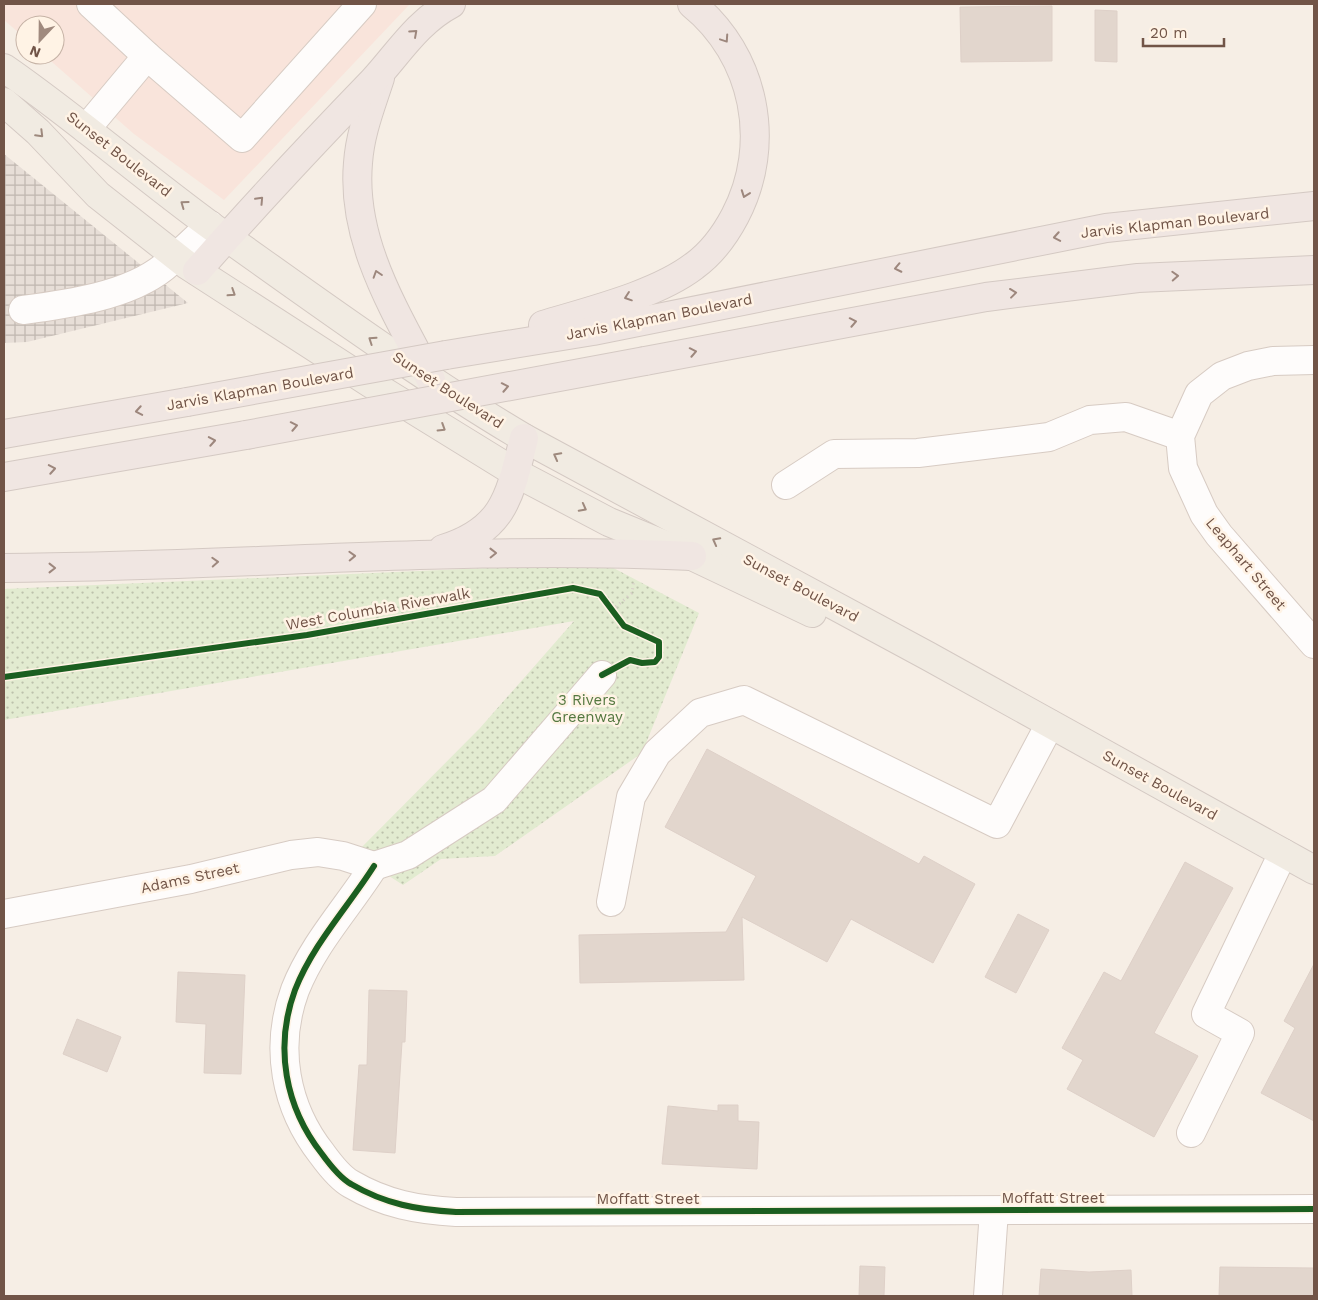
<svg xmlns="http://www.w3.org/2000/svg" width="1318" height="1300" font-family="'Work Sans',sans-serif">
	<defs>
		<pattern id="industrial-grid" width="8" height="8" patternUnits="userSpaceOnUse" patternTransform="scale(1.25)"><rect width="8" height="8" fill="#e7ded7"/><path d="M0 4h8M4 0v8" fill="none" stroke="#c0b7b0"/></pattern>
		<pattern id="grass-dots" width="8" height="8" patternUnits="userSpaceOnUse" patternTransform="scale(1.25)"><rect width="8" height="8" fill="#e2ebd0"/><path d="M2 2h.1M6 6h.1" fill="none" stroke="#bcc1ab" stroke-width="1.8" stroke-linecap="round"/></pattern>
	</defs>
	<rect width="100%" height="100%" fill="#f6eee5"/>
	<!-- commercial -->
	<path fill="#f9e4db" d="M 4,4 L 410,4 L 224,200 L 134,134 L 44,55 L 55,55 L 55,25 L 25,25 L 25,38 L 4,20 Z"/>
	<!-- industrial -->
	<path fill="url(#industrial-grid)" d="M 4,154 L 188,303 L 27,342 L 4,343 Z"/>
	<!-- grass -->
	<path fill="url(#grass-dots)" d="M 604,563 L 699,613 L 642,753 L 495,856 L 441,859 L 403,885 L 355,854 L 480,728 L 574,621 L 4,720 L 4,589 Z"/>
	<!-- building -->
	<g fill="#e2d6cd" stroke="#ded0c8">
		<path d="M 1052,6 L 1052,61 L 961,62 L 960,7 Z"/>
		<path d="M 1095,10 L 1117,11 L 1117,62 L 1095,61 Z"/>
		<path d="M 707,749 L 919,864 L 924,856 L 975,884 L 933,963 L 851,919 L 827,962 L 742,917 L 744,980 L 580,983 L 579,935 L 726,932 L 756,876 L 665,827 Z"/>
		<path d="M 1185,862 L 1233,888 L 1154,1033 L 1198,1056 L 1154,1137 L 1067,1089 L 1083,1060 L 1062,1048 L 1104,972 L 1121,981 Z"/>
		<path d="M 1018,914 L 1049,930 L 1016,993 L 985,977 Z"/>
		<path d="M 1314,964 L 1314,1121 L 1261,1093 L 1295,1028 L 1284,1021 Z"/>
		<path d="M 178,972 L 245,975 L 241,1074 L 204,1073 L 206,1024 L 176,1022 Z"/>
		<path d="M 369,990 L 407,991 L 405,1042 L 402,1042 L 395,1153 L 353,1150 L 359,1065 L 367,1065 Z"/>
		<path d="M 77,1019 L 121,1037 L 107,1072 L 63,1054 Z"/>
		<path d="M 718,1105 L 738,1105 L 738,1121 L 759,1122 L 757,1169 L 662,1164 L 668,1106 L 718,1111 Z"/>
		<path d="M 860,1266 L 885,1267 L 884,1296 L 859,1296 Z"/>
		<path d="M 1220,1267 L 1314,1268 L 1314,1296 L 1219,1296 Z"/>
		<path d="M 1041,1269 L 1089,1272 L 1131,1270 L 1132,1296 L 1039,1296 Z"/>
	</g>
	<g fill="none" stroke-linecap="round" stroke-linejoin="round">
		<!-- minor casing -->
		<g stroke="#d7cbc3" stroke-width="30">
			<g id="minor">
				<path d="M 147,56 L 242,138 L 362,4"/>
				<path d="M 86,129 L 147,56 L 91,4"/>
				<path d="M 23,310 C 68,304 128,296 164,267 C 180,254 195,239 210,225"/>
				<path d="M 1314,360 L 1273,361 L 1248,366 L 1222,376 L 1199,394 L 1180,436 L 1183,468 L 1204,514 L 1219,535 L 1314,644"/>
				<path d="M 786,485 L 834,454 L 918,453 L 1049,437 L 1090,420 L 1126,417 L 1180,436"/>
				<path d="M 374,866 C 348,907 313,944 295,990 C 274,1047 285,1107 322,1154 C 330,1165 340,1178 351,1184 C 385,1204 418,1210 456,1212 L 1314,1209"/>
				<path d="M 374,866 L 408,855 L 494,800 L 602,675"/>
				<path d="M 611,902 L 631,797 L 657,753 L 700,713 L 744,700 L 997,824 L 1050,724"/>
				<path d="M 4,914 L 191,879 L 291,855 L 318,852 L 343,856 L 374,866"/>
				<path d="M 1191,1133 L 1240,1033 L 1206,1014 L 1283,853"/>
				<path d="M 988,1296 L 994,1211"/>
			</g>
		</g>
		<!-- major casing -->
		<g stroke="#d4c9c3" stroke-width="30">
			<g id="major">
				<path d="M 4,68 C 75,117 141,175 211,226 C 314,299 416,374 524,438 L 928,656 L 1314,870"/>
				<path d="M 4,102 L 38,132 L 98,195 L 187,265 L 370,383 L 516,473 L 609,522 L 692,556 L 812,613"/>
			</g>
		</g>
		<!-- highway casing -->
		<g stroke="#d4c9c3" stroke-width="30">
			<g id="highway">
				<path d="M 380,78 C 371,106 360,133 358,163 C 351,242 396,312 431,380"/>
				<path d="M 197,271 C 254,206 313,143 373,81 C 398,54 417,22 451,4"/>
				<path d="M 543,325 C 589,311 656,295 694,266 C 712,253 725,235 735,216 C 773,144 755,55 692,4"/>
				<path d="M 446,355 L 593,331 L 1106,228 L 1314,206"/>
				<path d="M 645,361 L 986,297 L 1138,278 L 1314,270"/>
				<path d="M 4,434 L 187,402"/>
				<path d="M 4,477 L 246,435"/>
				<path d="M 443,549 C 505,530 510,495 524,438"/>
				<path d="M 4,568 C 233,567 463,545 692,556"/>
			</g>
		</g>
		<!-- path -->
		<path stroke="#d7cdc8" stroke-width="3" stroke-dasharray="1 4" stroke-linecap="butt" d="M 612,610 L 632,593 L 634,580"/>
		<!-- minor -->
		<use href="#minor" stroke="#fefcfb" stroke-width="28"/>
		<!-- major -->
		<use href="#major" stroke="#f1ebe2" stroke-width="28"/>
		<!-- highway -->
		<use href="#highway" stroke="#f0e6e2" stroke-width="28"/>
		<!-- highway-bridge casing -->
		<g stroke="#d4c9c3" stroke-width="30" stroke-linecap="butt">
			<g id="highway-bridge">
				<path d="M 187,402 L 446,355"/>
				<path d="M 246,435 L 645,361"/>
			</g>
		</g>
		<!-- highway-bridge -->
		<use href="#highway-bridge" stroke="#f0e6e2" stroke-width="28"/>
		<!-- cycleway casing -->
		<g stroke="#fff3e5" stroke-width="9">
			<g id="cycleway">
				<path d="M 4,677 L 307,635 L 573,588 L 600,594 L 624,626 L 659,642 L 659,657 L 655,662 L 642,663 L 630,660 L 602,675"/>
				<path d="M 374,866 C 348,907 313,944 295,990 C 274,1047 285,1107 322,1154 C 330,1165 340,1178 351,1184 C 385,1204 418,1210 456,1212 L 1314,1209"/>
			</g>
		</g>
		<!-- cycleway -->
		<use href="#cycleway" stroke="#1b5e20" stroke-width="6"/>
	</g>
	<!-- one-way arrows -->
	<defs><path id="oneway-chevron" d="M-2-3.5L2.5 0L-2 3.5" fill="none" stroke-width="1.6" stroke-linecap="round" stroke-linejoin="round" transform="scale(1.25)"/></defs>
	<g stroke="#9d877d">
		<use href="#oneway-chevron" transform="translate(414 33) rotate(-42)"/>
		<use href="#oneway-chevron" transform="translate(725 39) rotate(56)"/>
		<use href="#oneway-chevron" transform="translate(745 194) rotate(110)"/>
		<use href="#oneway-chevron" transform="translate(260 200) rotate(-47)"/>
		<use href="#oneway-chevron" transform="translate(1057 237) rotate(170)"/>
		<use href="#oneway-chevron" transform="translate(898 268) rotate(168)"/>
		<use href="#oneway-chevron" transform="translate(377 274) rotate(-108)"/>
		<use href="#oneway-chevron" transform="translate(1175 276) rotate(-3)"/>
		<use href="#oneway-chevron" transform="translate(1013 293) rotate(-7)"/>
		<use href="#oneway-chevron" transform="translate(628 297) rotate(161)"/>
		<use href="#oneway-chevron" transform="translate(853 322) rotate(-11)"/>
		<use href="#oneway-chevron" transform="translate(693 352) rotate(-11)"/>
		<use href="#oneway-chevron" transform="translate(505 387) rotate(-11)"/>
		<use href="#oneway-chevron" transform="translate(139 411) rotate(170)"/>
		<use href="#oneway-chevron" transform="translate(294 426) rotate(-11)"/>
		<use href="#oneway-chevron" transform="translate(212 441) rotate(-10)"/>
		<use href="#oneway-chevron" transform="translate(52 469) rotate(-10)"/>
		<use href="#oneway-chevron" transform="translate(493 553) rotate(-1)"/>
		<use href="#oneway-chevron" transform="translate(352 556) rotate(-2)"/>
		<use href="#oneway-chevron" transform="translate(215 562) rotate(-3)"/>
		<use href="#oneway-chevron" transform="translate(52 568)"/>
	</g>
	<g stroke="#9e897d">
		<use href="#oneway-chevron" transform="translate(40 134) rotate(45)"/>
		<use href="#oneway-chevron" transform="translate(184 204) rotate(-144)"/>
		<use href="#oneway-chevron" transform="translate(232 293) rotate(33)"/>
		<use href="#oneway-chevron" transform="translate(372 340) rotate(-146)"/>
		<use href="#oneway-chevron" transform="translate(442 428) rotate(32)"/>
		<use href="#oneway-chevron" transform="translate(557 456) rotate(-152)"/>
		<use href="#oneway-chevron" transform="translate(583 508) rotate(28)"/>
		<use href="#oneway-chevron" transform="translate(716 541) rotate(-152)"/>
	</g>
	<g text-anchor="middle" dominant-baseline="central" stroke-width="5" stroke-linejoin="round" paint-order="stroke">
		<!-- street labels -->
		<g font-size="15" fill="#715447" stroke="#fff3e5">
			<text transform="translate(119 154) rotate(38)">Sunset Boulevard</text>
			<text transform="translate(1175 223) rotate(-6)">Jarvis Klapman Boulevard</text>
			<text transform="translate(659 317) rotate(-11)">Jarvis Klapman Boulevard</text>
			<text transform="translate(260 389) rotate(-10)">Jarvis Klapman Boulevard</text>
			<text transform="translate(448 390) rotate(33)">Sunset Boulevard</text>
			<text transform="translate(1246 564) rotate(50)">Leaphart Street</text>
			<text transform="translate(801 588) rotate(28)">Sunset Boulevard</text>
			<text transform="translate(378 609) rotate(-10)">West Columbia Riverwalk</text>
			<text transform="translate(1160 785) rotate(29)">Sunset Boulevard</text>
			<text transform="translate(190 878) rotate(-12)">Adams Street</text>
			<text x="1053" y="1198">Moffatt Street</text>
			<text x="648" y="1199">Moffatt Street</text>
		</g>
		<!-- park labels -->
		<g font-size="15" fill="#547840" stroke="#fff3e5">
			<text x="587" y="700">3 Rivers<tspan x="587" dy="17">Greenway</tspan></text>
		</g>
	</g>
	<!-- border -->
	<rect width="1318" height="1300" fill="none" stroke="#715447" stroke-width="10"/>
	<!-- north arrow -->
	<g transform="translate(40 40) rotate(202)"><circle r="24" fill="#fff3e5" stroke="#c6b3a6"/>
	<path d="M0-4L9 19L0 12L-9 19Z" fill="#a08a7e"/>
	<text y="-8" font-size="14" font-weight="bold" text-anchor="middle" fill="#715447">N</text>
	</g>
	<!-- scale -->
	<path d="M1143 38v8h81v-8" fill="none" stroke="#715447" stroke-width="2.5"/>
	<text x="1150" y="38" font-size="15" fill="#715447" stroke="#fff3e5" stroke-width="4" paint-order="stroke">20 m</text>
</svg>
